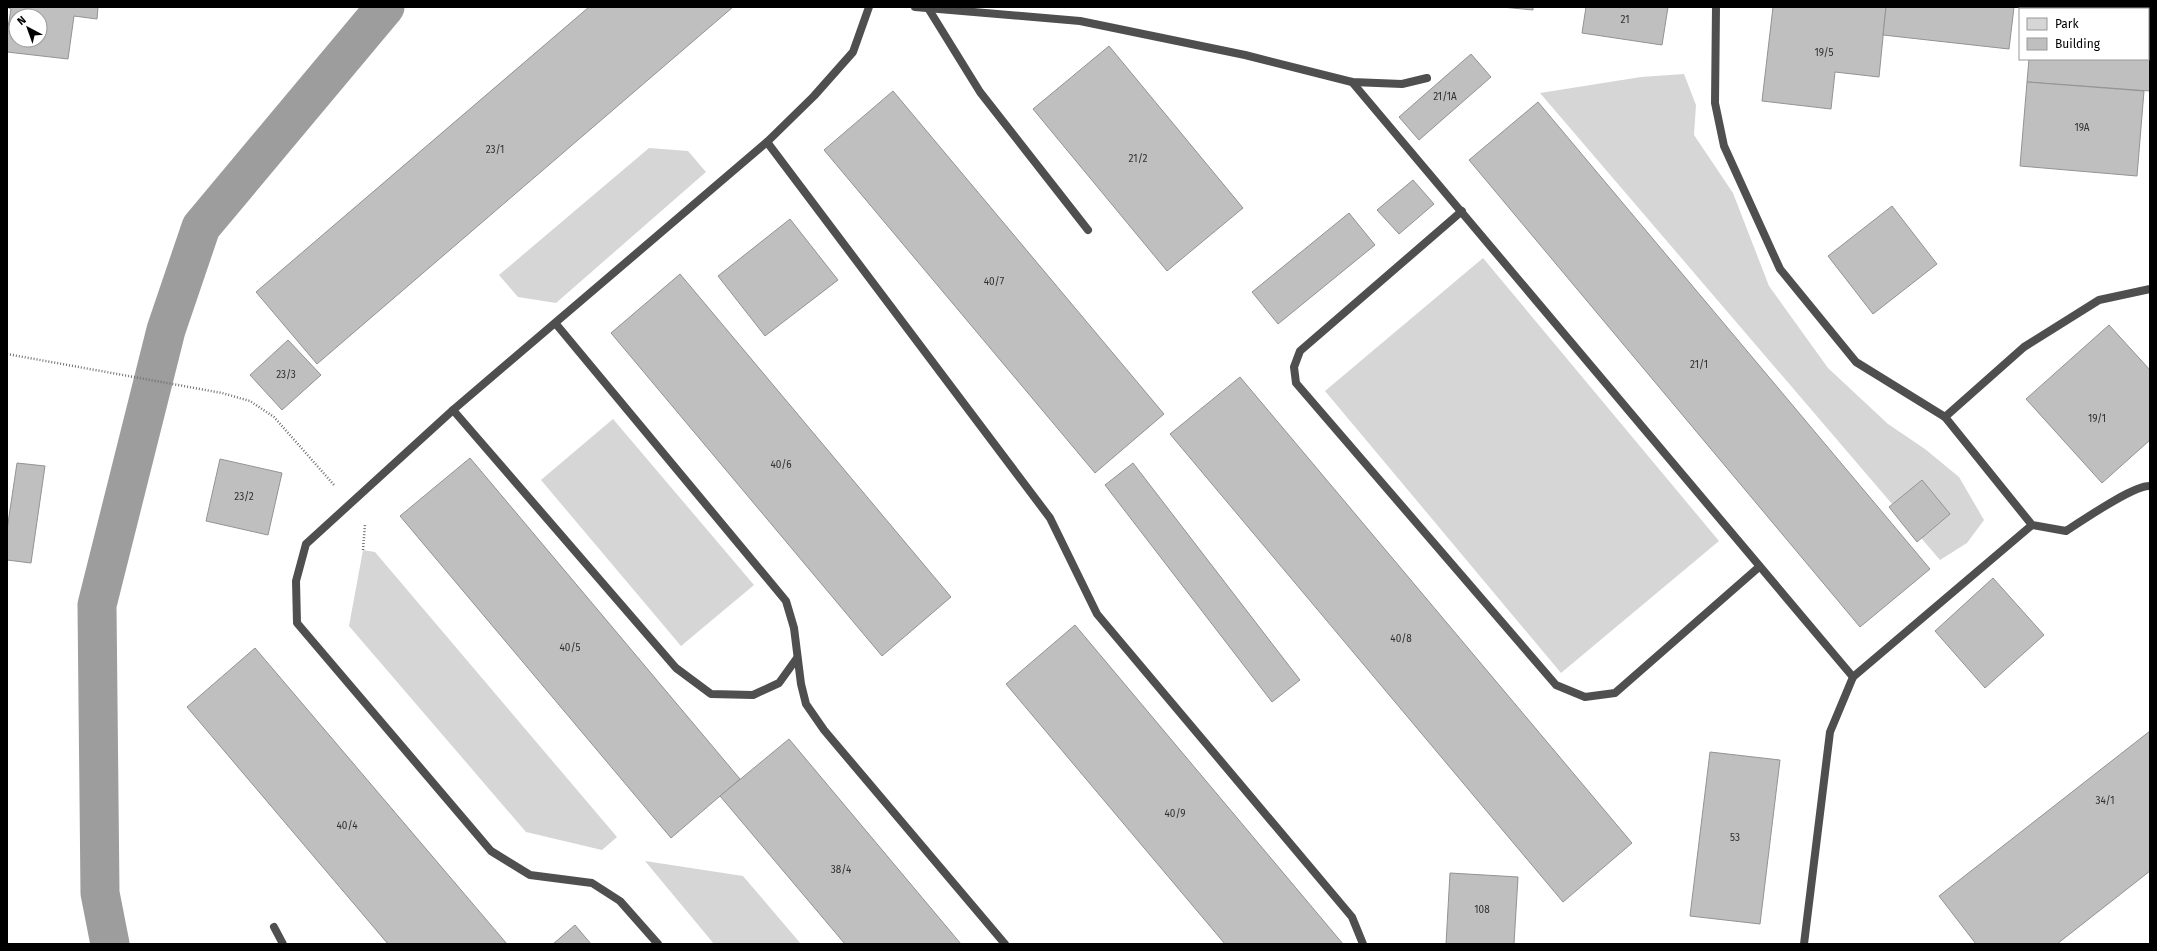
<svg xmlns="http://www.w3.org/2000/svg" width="2157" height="951" font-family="'Fira Sans',sans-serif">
	<rect width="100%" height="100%" fill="#fff"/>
	<!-- green -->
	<g fill="#d6d6d6">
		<path d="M 1684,74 L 1696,105 L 1694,135 L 1733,193 L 1769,286 L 1828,368 L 1888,424 L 1925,449 L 1959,477 L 1984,520 L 1967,543 L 1940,560 L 1540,93 L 1641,77 Z"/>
		<path d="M 649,148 L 688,151 L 706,172 L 556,303 L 518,297 L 499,275 Z"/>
		<path d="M 1483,258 L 1719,541 L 1561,673 L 1325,391 Z"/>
		<path d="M 613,419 L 754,585 L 681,646 L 541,480 Z"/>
		<path d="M 363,550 L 375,552 L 617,837 L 602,850 L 526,832 L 349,626 Z"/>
		<path d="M 645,861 L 743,876 L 801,944 L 714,944 Z"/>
	</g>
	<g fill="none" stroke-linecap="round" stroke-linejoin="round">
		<!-- canal -->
		<path stroke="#9d9d9d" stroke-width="39" d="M 110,944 L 100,893 L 97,605 L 166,330 L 201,227 L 385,7"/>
	</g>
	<!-- building -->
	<g fill="#bfbfbf" stroke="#939393" fill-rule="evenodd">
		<path d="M 7,7 L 98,7 L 97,19 L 74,16 L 68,59 L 7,52 L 7,33 L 11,9 ZM 16,16 L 40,16 L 40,40 L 16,40 Z"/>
		<path d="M 589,7 L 733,7 L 317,364 L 256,292 Z"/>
		<path d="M 1502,7 L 1533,7 L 1533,10 Z"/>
		<path d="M 1586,7 L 1668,7 L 1662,45 L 1582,33 Z"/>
		<path d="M 1773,7 L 1886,7 L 1879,77 L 1835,72 L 1831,109 L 1762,101 Z"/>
		<path d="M 1886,7 L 2014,7 L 2009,49 L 1883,35 Z"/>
		<path d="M 2033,7 L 2150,7 L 2150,91 L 2027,82 L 2029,59 L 2148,59 L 2148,9 L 2033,9 Z"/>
		<path d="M 1109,46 L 1243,208 L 1167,271 L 1033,109 Z"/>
		<path d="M 1471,54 L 1491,77 L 1419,140 L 1399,117 Z"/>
		<path d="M 2027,82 L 2144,91 L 2137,176 L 2020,166 Z"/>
		<path d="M 893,91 L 1164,414 L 1095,473 L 824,150 Z"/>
		<path d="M 1538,102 L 1930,569 L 1860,627 L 1469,160 Z"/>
		<path d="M 1413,180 L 1434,204 L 1399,234 L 1377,210 Z"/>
		<path d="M 1892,206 L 1937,264 L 1873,314 L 1828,256 Z"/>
		<path d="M 1349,213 L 1375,245 L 1278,324 L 1252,292 Z"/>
		<path d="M 790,219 L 838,280 L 765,336 L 718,276 Z"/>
		<path d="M 680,274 L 951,597 L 882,656 L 611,333 Z"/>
		<path d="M 2109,325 L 2150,370 L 2150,440 L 2102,483 L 2026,399 Z"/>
		<path d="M 288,340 L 321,375 L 282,410 L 250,375 Z"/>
		<path d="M 1240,377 L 1632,843 L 1563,902 L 1170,434 Z"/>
		<path d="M 470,458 L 740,779 L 671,838 L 400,516 Z"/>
		<path d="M 220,459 L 282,473 L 268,535 L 206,521 Z"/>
		<path d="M 17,463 L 45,466 L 31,563 L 7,560 L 7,530 Z"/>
		<path d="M 1133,463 L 1300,680 L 1272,702 L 1105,485 Z"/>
		<path d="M 1922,480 L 1950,514 L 1917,542 L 1889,507 Z"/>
		<path d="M 1993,578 L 2044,635 L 1985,688 L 1935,631 Z"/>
		<path d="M 1075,625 L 1343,944 L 1225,944 L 1006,684 Z"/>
		<path d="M 255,648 L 507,944 L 388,944 L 187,707 Z"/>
		<path d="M 2150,731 L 2150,871 L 2057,944 L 1976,944 L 1939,896 Z"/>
		<path d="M 789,739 L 961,944 L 845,944 L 720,796 Z"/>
		<path d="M 1710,752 L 1780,760 L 1760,924 L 1690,916 Z"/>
		<path d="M 1450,873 L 1518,877 L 1514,944 L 1446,944 Z"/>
		<path d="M 575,925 L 591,944 L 553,944 Z"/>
	</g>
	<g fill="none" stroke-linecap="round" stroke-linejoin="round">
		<!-- path -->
		<g stroke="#717171" stroke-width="2.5" stroke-dasharray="1 2" stroke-linecap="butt">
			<path d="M 7,354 L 222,393 L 250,401 L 274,417 L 334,485"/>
			<path d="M 363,550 L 365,524"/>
		</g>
		<!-- service -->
		<g stroke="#4f4f4f" stroke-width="8">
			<path d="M 915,7 L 1080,21 L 1245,55 L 1352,82 L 1402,84 L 1427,78"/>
			<path d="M 1716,7 L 1715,103 L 1724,146 L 1780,269 L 1856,362 L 1945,417 L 2032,525 L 2066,531 C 2082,521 2133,485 2150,486"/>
			<path d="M 928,8 L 980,92 L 1088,230"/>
			<path d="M 1352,82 L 1853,677 L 1830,732 L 1804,944"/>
			<path d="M 767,142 L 1050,518 L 1097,614 L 1352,917 L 1363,944"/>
			<path d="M 1462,211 L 1300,351 L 1294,367 L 1296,383 L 1556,685 L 1585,697 L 1615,693 L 1759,567"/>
			<path d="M 556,324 L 786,601 L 794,628 L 801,684 L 806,704 L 824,730 L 1005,944"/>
			<path d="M 453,410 L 676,668 L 711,694 L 753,695 L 779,683 L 797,658"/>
			<path d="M 1945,417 L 2024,347 L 2099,300 L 2150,289"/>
			<path d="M 1853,677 L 2032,525"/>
			<path d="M 274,927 L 283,944"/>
			<path d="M 658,944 L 620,901 L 592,883 L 530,875 L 491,851 L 297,623 L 296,581 L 306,544 L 453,410 L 767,142 L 814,96 L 853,52 L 869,7"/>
		</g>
	</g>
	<g text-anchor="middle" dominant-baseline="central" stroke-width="4" stroke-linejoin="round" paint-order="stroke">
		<!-- number labels -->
		<g font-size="10" fill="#303030">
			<text x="1625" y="20">21</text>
			<text x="1824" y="53">19/5</text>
			<text x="1445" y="97">21/1А</text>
			<text x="2082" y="128">19А</text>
			<text x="495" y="150">23/1</text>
			<text x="1138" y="159">21/2</text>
			<text x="994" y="282">40/7</text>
			<text x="1699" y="365">21/1</text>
			<text x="286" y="375">23/3</text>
			<text x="2097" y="419">19/1</text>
			<text x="781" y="465">40/6</text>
			<text x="244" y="497">23/2</text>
			<text x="1401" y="639">40/8</text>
			<text x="570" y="648">40/5</text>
			<text x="2105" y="801">34/1</text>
			<text x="1175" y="814">40/9</text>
			<text x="347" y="826">40/4</text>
			<text x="1735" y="838">53</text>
			<text x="841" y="870">38/4</text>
			<text x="1482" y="910">108</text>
		</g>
	</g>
	<!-- border -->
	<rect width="2157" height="951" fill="none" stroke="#000000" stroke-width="16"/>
	<!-- legend -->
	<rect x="2019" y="8" width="130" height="52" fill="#ffffff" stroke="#999999"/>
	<rect x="2027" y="18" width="20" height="12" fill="#d6d6d6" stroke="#999999"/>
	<text x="2055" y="28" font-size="12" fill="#000000">Park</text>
	<rect x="2027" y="38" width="20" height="12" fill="#bfbfbf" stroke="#999999"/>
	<text x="2055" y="48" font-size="12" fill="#000000">Building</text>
	<!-- north arrow -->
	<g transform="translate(28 28) rotate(319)"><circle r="19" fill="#ffffff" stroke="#999999"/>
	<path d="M0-3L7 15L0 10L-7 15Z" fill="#000000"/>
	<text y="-6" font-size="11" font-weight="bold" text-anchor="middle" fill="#000000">N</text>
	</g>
</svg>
